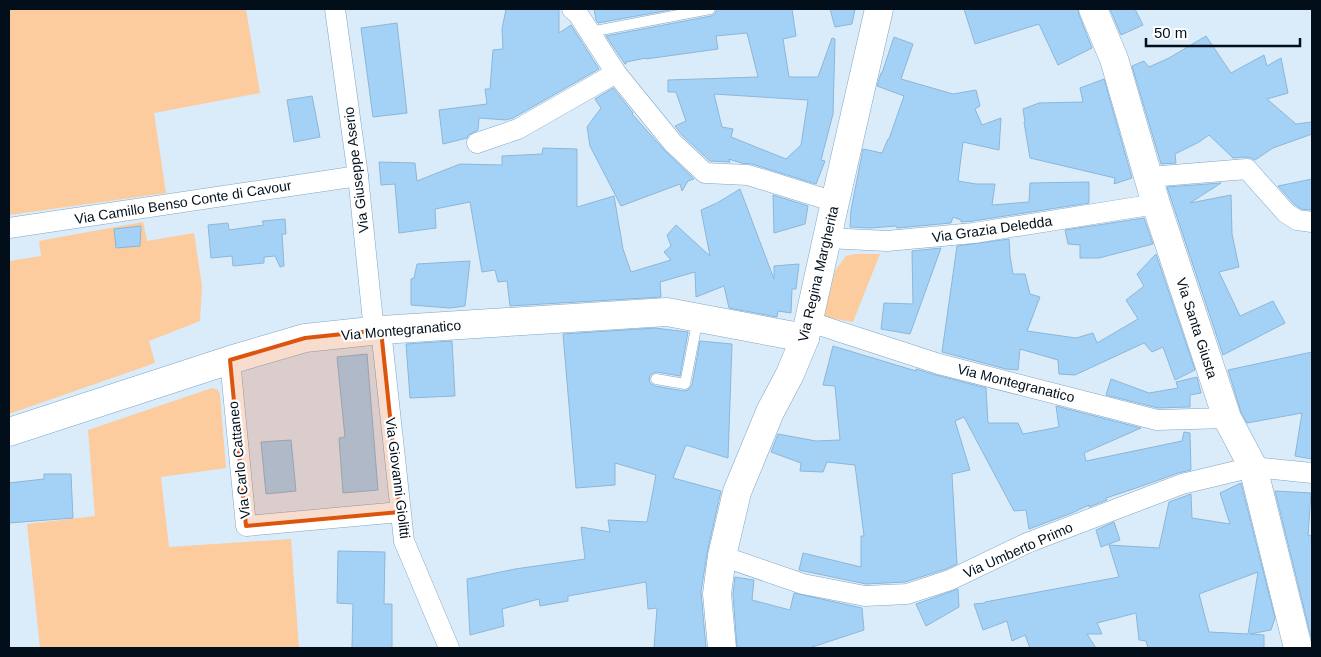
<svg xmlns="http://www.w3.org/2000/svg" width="1321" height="657" font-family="Arial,sans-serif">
	<rect width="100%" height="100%" fill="#daecfa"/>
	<!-- green -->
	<g fill="#fccb9e">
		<path d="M 9,9 L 246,9 L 260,93 L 154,113 L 166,193 L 9,215 Z"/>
		<path d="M 143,222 L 147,241 L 194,233 L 202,286 L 200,321 L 149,341 L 155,363 L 9,414 L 9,261 L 41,256 L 39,241 Z"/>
		<path d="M 855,254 L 880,254 L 853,322 L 824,317 L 835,271 L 846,256 Z"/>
		<path d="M 212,388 L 218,390 L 220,395 L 226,468 L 161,477 L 169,547 L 291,539 L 299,648 L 40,648 L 27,524 L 95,516 L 88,430 Z"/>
	</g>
	<!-- building -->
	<g fill="#a4d2f7" stroke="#8cb6d8" fill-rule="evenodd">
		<path d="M 506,9 L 559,9 L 559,33 L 571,25 L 599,69 L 513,118 L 506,120 L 479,118 L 478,130 L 468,135 L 467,138 L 443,144 L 439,110 L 487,104 L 485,89 L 490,89 L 493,50 L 503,49 L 502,29 Z"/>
		<path d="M 594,9 L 675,9 L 598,23 L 596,20 Z"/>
		<path d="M 717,9 L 792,9 L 796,36 L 783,39 L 789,77 L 818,77 L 832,38 L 835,39 L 833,114 L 821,160 L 825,161 L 816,184 L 752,164 L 741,163 L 729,159 L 730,162 L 710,161 L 682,135 L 675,126 L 686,121 L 676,92 L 668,92 L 668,80 L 758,77 L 747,33 L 716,36 L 718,49 L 646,59 L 646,58 L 626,62 L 626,64 L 625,64 L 606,36 L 711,16 L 715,14 ZM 714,94 L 808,100 L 801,145 L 786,159 L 731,137 L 733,129 L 722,127 Z"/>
		<path d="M 830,9 L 855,9 L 852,24 L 835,27 Z"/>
		<path d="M 964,9 L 1078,9 L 1079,15 L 1092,48 L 1058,65 L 1039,24 L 975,44 Z"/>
		<path d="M 1110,9 L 1135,9 L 1143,25 L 1121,35 Z"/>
		<path d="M 397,23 L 407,113 L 373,117 L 361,28 Z"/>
		<path d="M 1206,36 L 1231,73 L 1264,55 L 1267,66 L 1281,58 L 1288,93 L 1267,99 L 1296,124 L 1312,122 L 1312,134 L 1273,148 L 1255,160 L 1251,158 L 1246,157 L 1233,158 L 1209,135 L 1199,142 L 1175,154 L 1176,163 L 1161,164 L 1132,66 L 1144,61 L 1149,67 L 1169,58 Z"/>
		<path d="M 894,37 L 913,44 L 901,79 L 953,94 L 976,90 L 980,106 L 975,109 L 982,125 L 1001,118 L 999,150 L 963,142 L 958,181 L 976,184 L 995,184 L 992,205 L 1029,202 L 1030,183 L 1089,182 L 1089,203 L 973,221 L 961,222 L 961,220 L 953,217 L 951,223 L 897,228 L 896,226 L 871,228 L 850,227 L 851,210 L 863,149 L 882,153 L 888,139 L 889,139 L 904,96 L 877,86 L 881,73 L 882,73 Z"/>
		<path d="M 1104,79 L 1132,178 L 1114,184 L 1115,178 L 1030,158 L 1024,122 L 1025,122 L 1023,109 L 1039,103 L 1083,102 L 1080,88 Z"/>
		<path d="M 613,88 L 633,113 L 632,114 L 664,150 L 694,179 L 688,181 L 682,191 L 680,184 L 621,206 L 590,146 L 587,127 L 601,108 L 595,99 Z"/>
		<path d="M 312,96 L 320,137 L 294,142 L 287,100 Z"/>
		<path d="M 543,148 L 577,149 L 577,207 L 614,196 L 623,249 L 631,272 L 671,260 L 664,252 L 671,246 L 667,235 L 676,225 L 710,256 L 701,210 L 717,203 L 740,189 L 774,279 L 774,266 L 799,264 L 796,289 L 792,289 L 791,313 L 778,311 L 777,317 L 729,308 L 724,286 L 696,297 L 695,272 L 660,282 L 661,297 L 510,306 L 507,281 L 498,282 L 495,270 L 482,272 L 470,202 L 435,209 L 436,228 L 399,233 L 395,184 L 381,185 L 379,162 L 415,163 L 417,181 L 460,164 L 502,165 L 502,156 L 542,154 Z"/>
		<path d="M 1312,179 L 1312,210 L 1301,209 L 1294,204 L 1278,186 Z"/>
		<path d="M 1221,183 L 1190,203 L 1231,195 L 1232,234 L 1239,267 L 1219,272 L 1240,316 L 1273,301 L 1285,323 L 1223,355 L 1167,187 Z"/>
		<path d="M 773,195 L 808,206 L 805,224 L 774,233 Z"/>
		<path d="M 1144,218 L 1153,244 L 1099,258 L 1080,258 L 1080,245 L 1068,244 L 1065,230 Z"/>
		<path d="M 285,219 L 286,234 L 282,234 L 284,266 L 280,267 L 275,256 L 264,257 L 264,263 L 233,266 L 232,256 L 211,258 L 208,225 L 228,223 L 229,230 L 264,225 L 262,221 Z"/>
		<path d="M 141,226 L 140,246 L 116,248 L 114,229 Z"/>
		<path d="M 1009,239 L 1010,256 L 1013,274 L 1025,274 L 1030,294 L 1040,297 L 1027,331 L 1076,338 L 1093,333 L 1097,343 L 1138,319 L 1126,300 L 1144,286 L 1137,274 L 1156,254 L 1195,370 L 1175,380 L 1163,347 L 1152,352 L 1144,343 L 1075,375 L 1059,374 L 1058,360 L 1020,349 L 1018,370 L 1006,369 L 942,352 L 957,246 Z"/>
		<path d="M 941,248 L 910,334 L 881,329 L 884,303 L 913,304 L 912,251 Z"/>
		<path d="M 470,261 L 465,306 L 450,308 L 411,305 L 411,279 L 414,278 L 417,264 Z"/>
		<path d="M 655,328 L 688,332 L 680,376 L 657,372 L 653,373 L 650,375 L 649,381 L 651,384 L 655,386 L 684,391 L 688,390 L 692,385 L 700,341 L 732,344 L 728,458 L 686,445 L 673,478 L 721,491 L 707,553 L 701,592 L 706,648 L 654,648 L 657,608 L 648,609 L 646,582 L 568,596 L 568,601 L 540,606 L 539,599 L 502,609 L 504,626 L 470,635 L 467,579 L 515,569 L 585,559 L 581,527 L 610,532 L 608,520 L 647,522 L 656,475 L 615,463 L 615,485 L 576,488 L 563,334 Z"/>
		<path d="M 452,341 L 455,396 L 410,398 L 406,344 Z"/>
		<path d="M 833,346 L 916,371 L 916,369 L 936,375 L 986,388 L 988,423 L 1018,423 L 1023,434 L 1059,427 L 1056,406 L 1141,428 L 1084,453 L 1086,461 L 1182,441 L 1184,432 L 1190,433 L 1191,470 L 1178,473 L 1142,486 L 1106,498 L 1107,500 L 1089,507 L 1089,505 L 1072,513 L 1029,529 L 1026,510 L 1014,511 L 964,417 L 955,421 L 970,470 L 952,474 L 957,564 L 946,569 L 905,582 L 866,584 L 799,570 L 803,553 L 861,567 L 861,536 L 864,536 L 855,465 L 827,462 L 823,472 L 800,471 L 801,463 L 771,452 L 778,434 L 816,441 L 840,440 L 835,386 L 823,385 Z"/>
		<path d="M 1312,352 L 1312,459 L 1295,456 L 1302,413 L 1247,423 L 1241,412 L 1228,370 Z"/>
		<path d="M 367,354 L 378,490 L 343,493 L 339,438 L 345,437 L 337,357 Z"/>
		<path d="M 1197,377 L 1201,393 L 1190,395 L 1190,407 L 1189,407 L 1158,408 L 1106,395 L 1111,379 L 1149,393 L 1178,388 L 1176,382 Z"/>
		<path d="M 291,440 L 296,491 L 266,494 L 261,442 Z"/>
		<path d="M 44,474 L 71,474 L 73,518 L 9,523 L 9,483 L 44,479 Z"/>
		<path d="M 1241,483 L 1275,618 L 1271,630 L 1250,634 L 1264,635 L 1264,648 L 1148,648 L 1146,641 L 1139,640 L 1136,613 L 1097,623 L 1102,634 L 1087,634 L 1096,648 L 1030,648 L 1025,635 L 1012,641 L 1007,621 L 983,630 L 974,604 L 985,603 L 985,602 L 1119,577 L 1109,545 L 1159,548 L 1169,502 L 1191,494 L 1192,518 L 1230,524 L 1220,493 ZM 1258,572 L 1248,634 L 1209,632 L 1199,594 Z"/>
		<path d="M 1275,491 L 1311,493 L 1308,536 L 1312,535 L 1312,641 Z"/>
		<path d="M 1114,522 L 1120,540 L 1101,547 L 1096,530 Z"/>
		<path d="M 338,551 L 385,552 L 384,604 L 392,604 L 392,648 L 352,648 L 353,604 L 337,603 Z"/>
		<path d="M 735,577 L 754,580 L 752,600 L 790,610 L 794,593 L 862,608 L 864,630 L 809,648 L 737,648 L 733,594 Z"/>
		<path d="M 958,589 L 959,607 L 926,626 L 916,604 Z"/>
	</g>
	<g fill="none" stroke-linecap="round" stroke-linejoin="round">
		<!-- lane casing -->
		<g stroke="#7da6c8" stroke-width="11">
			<g id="lane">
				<path d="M 590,32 L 710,9"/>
				<path d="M 656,379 L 685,384 L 698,318"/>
			</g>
		</g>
		<!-- street casing -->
		<g stroke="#7da6c8" stroke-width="21">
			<g id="street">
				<path d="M 335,9 L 358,176 L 374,331"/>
				<path d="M 572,9 L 578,14 L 616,73 L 673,143 L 705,173 L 748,175 L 835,202"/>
				<path d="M 477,143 L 518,129 L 616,73"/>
				<path d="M 1149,177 L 1247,169 L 1286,213 L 1297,220 L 1312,222"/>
				<path d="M 9,228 L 358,176"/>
				<path d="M 827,238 L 887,241 L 974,233 L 1156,204"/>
				<path d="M 810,322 L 939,364 L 1157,420 L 1227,418"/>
				<path d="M 381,330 L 404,541 L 449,648"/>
				<path d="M 230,360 L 246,526 L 400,512"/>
				<path d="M 722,556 L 803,584 L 865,596 L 907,594 L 950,580 L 1027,543 L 1182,484 L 1253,467 L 1312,473"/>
			</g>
		</g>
		<!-- secondary casing -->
		<g stroke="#7da6c8" stroke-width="29">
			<g id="secondary">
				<path d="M 1093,9 L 1114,59 L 1156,204 L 1227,418 L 1253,467 L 1298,648"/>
				<path d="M 9,432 L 230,360 L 305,338 L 381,330 L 667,312 L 805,338"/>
				<path d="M 722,648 L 717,594 L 722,556 L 737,492 L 770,412 L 790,374 L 805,338 L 835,202 L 879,9"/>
			</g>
		</g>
		<!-- lane -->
		<use href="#lane" stroke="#fff" stroke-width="10"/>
		<!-- street -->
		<use href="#street" stroke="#fff" stroke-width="20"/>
		<!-- secondary -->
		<use href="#secondary" stroke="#fff" stroke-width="28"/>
	</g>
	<!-- marked area -->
	<path fill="#dc550d" fill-opacity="0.2" stroke="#dc550d" stroke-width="4" stroke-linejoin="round" d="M 381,330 L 400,512 L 246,526 L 230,360 L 305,338 Z"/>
	<g text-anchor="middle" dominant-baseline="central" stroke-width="4.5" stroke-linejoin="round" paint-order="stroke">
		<!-- street labels -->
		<g font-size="14" fill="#020f1b" stroke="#fff">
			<text transform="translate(356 170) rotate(-97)">Via Giuseppe Aserio</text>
			<text transform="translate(183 202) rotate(-9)">Via Camillo Benso Conte di Cavour</text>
			<text transform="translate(992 229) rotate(-8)">Via Grazia Deledda</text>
			<text transform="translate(818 274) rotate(-77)">Via Regina Margherita</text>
			<text transform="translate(1197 328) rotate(72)">Via Santa Giusta</text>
			<text transform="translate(401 330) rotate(-5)">Via Montegranatico</text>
			<text transform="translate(1016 383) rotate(14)">Via Montegranatico</text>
			<text transform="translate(239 460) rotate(-96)">Via Carlo Cattaneo</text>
			<text transform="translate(398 478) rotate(83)">Via Giovanni Giolitti</text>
			<text transform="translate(1018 550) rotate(-24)">Via Umberto Primo</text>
		</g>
	</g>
	<!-- border -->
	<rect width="1321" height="657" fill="none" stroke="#020f1b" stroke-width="20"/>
	<!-- scale -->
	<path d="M1146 38v8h154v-8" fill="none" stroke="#020f1b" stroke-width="2.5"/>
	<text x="1154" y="38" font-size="15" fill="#020f1b" stroke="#ffffff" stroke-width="4" paint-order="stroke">50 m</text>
</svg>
